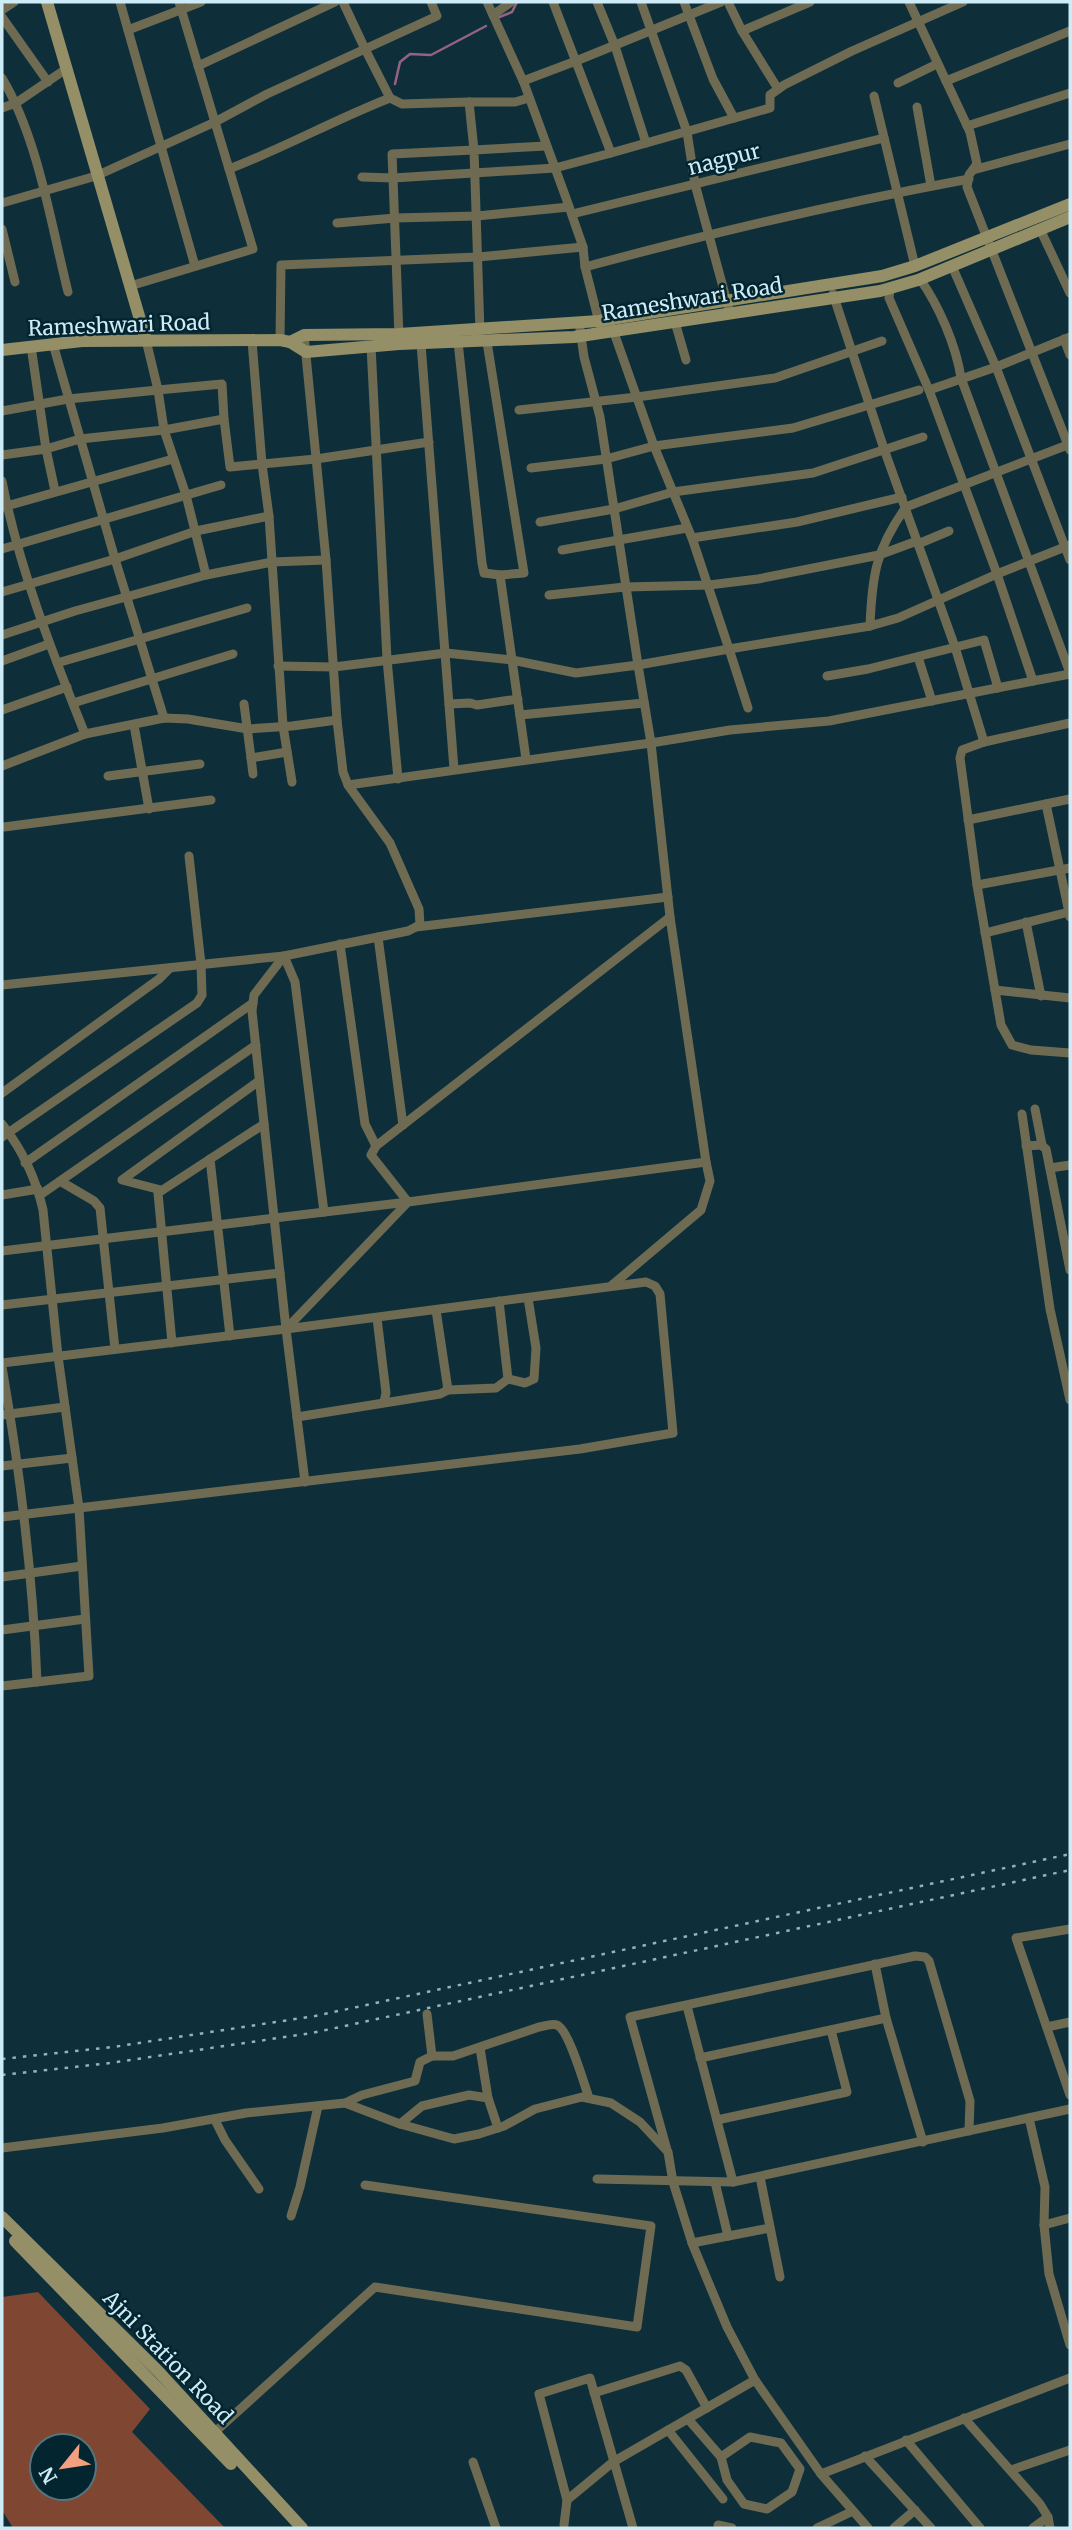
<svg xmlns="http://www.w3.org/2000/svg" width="1072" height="2530" font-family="Merriweather,serif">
	<rect width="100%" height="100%" fill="#0e2f3a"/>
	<!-- forest -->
	<path fill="#7f4731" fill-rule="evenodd" d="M 38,2292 L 150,2409 L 132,2432 L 225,2528 L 13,2528 L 2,2510 L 2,2297 ZM 42,2446 L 84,2446 L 84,2488 L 42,2488 Z"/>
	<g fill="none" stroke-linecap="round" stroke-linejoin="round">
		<!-- stream -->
		<g stroke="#976182" stroke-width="2.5">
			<path d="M 497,18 L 512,12 L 517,2"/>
			<path d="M 395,84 L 400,62 L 410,54 L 431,55 L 486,26"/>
		</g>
		<!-- street -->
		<g stroke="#6e6b52" stroke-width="9">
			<path d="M 120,2 L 195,266"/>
			<path d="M 343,2 L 365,49 L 437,16 L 431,2"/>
			<path d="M 487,2 L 524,83 L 566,198 L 583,247 L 585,267 L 600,326"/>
			<path d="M 597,2 L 615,46 L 646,143"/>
			<path d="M 641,2 L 687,132 L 695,184 L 730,313"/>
			<path d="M 684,2 L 713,79 L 734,118"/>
			<path d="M 728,2 L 742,31"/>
			<path d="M 909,2 L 970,132 L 977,164 L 969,175 L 967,187 L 1070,450"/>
			<path d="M 2,10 L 14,2"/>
			<path d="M 493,15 L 511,2"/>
			<path d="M 2,17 L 48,82"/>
			<path d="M 128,30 L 201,2"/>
			<path d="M 198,66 L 335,2"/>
			<path d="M 2,78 C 38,138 51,224 68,292"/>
			<path d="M 523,81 L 576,61 L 721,2"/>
			<path d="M 946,81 L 1070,31"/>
			<path d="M 898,83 L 937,64"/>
			<path d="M 778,89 L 742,31 L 810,2"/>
			<path d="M 874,96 L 915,266"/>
			<path d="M 917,107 L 931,186"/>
			<path d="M 2,108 L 16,103 L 66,69"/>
			<path d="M 967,126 L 1070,93"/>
			<path d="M 611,153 L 770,108 L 770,95 L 784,85 L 852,51 L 963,2"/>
			<path d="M 229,169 C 284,148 336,119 390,98"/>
			<path d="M 973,170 L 1070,144"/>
			<path d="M 362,177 L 393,178 L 392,154 L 474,150 L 469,102 L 515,102 L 529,98"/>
			<path d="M 2,203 L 96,176 L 215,122 L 267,94 L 365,49 L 390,98 L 402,104 L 469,102"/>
			<path d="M 572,214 L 884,138"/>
			<path d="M 337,223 L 395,218 L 477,216 L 569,207"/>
			<path d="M 2,229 L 15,282"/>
			<path d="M 1040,229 L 1070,293"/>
			<path d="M 952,266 L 996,367 L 1070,560"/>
			<path d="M 585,267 C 711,233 840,203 969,179"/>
			<path d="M 920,279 C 939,306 956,345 961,378 L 1070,673"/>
			<path d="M 130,286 L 253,249 L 179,2"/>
			<path d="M 890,288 L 889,298 L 929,390 L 997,574 L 1070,545"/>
			<path d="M 833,294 L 884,449 L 955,647 L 984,742 L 1070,723"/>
			<path d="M 579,322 L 584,357 L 600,417 L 638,665 L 729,649 L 748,708"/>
			<path d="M 675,322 L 686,360"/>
			<path d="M 612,327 L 654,446 L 692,538 L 729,649 L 870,626 C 872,575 876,549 906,507 L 1070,444"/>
			<path d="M 480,333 L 474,150 L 546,146"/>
			<path d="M 399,337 L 393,178 L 555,168 L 611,153 L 553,2"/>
			<path d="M 1064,339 L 1070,355"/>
			<path d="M 280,340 L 281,265 L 478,257 L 583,247"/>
			<path d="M 252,341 L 262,464 L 269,516 L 283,726 L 292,782"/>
			<path d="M 458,342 L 482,563 L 484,573 L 500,575"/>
			<path d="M 53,344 L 115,559 L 164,718"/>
			<path d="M 421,344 L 454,769"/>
			<path d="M 31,346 L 46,449 L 55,491"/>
			<path d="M 371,346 L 387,659 L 398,779"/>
			<path d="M 929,390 L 996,367 L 1070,337"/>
			<path d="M 519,410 L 637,397 L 775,378 L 882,341"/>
			<path d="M 2,411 L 68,399 L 158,390 L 164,430 L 80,439 L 46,449 L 2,455"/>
			<path d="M 224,419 L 230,467 L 316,459 L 429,442"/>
			<path d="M 531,468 L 606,459 L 654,446 L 793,428 L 919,390"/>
			<path d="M 2,481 C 19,568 52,652 85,734"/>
			<path d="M 3,507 L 173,459"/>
			<path d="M 540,522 L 614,509 L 673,492 L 813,473 L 923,437"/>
			<path d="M 692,538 L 797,522 L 902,497"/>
			<path d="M 918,544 L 949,531"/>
			<path d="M 2,549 L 221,485"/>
			<path d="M 562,550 L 687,528"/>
			<path d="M 206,575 L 272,562 L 326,560"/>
			<path d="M 2,592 L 115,559 L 196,531 L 269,516"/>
			<path d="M 549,595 L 625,587 L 709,585 L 758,579 L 879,555 L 917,541"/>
			<path d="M 870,626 L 898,618 L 997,574 L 1033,681 L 1070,674"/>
			<path d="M 2,635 L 75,611 L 206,575 L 186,495 L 164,430 L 224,419 L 222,384 L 158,390 L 146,340"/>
			<path d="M 918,657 L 932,701"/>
			<path d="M 2,661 L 49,644"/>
			<path d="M 57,663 L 247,608"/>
			<path d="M 278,666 L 334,667 L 446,653 L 512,660 L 526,759"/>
			<path d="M 827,676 L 868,669 L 984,640 L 998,688"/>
			<path d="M 73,703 L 233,654"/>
			<path d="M 244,704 L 251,758 L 287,752"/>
			<path d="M 449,704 L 470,703 L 477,705 L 518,699"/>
			<path d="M 2,710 L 67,687"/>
			<path d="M 520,715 L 644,703"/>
			<path d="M 134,725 L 149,809"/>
			<path d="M 984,742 L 962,750 L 960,758 L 977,885 L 1001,1025 L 1012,1045 L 1031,1050 L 1070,1053"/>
			<path d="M 251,758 L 253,774"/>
			<path d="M 2,766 L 85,734 L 164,718 L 188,719 L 248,729 L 292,726 L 337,720"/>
			<path d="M 108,776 L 200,764"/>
			<path d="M 348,785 L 651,743 L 638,665 L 576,673 L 512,660 L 500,575 L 524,573 L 487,342"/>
			<path d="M 1046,804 L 1070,917"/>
			<path d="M 968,820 L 1070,799"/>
			<path d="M 4,827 L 211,800"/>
			<path d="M 977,885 L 1070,868"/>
			<path d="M 670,917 L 706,1162 L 408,1202 L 371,1155 L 376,1146 Z"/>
			<path d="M 670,917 L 651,743 L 730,730 L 829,721 L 1033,681"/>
			<path d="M 1026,922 L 1041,996"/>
			<path d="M 416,927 L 668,897"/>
			<path d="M 985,933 L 1069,912"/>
			<path d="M 378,937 L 403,1125"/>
			<path d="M 340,944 L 365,1124 L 376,1146"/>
			<path d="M 2,985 L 284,956 L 295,982 L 324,1212"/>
			<path d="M 995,990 L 1070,998"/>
			<path d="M 2,1093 L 159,979 L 170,968"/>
			<path d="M 1035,1109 L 1042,1145"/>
			<path d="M 1022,1114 L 1050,1309 L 1070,1400"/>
			<path d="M 2,1124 C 21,1148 36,1179 43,1210 L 58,1356 L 79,1508 L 89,1676 L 2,1686"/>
			<path d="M 2,1137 L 197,1003 L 202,995 L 201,964 L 189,856"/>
			<path d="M 1026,1146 L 1041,1145 L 1046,1149 L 1070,1270"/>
			<path d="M 210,1159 L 230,1336"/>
			<path d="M 25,1163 L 253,1003"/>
			<path d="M 1050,1168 L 1070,1165"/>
			<path d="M 60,1181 L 94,1201 L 100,1208 L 115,1349"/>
			<path d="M 161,1190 L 122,1180 L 259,1081"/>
			<path d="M 2,1195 L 38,1189"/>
			<path d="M 40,1195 L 256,1045"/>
			<path d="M 2,1251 L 408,1202 L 286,1329 L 646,1282 L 655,1286 L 660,1294 L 673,1433 L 580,1449 L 2,1517"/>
			<path d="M 611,1286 L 701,1210 L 710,1181 L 706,1162"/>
			<path d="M 499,1301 L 508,1379"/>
			<path d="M 2,1305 L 280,1273"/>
			<path d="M 436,1310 L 448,1390"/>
			<path d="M 377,1318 L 386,1393 L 384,1402"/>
			<path d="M 286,1329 L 305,1482"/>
			<path d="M 172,1343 L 158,1193 L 264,1124"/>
			<path d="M 2,1363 L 286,1329 L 252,1011 L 254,995 L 284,956 L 408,931 L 420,925 L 419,909 L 390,843 L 348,785 L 343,772 L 337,720 L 326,560 L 304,335"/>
			<path d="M 2,1367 C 20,1471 33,1576 37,1682"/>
			<path d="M 2,1415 L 65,1407"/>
			<path d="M 297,1417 L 440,1394 L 448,1390 L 496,1388 L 508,1379 L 525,1383 L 534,1379 L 536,1348 L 528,1298"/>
			<path d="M 2,1466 L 72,1458"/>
			<path d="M 2,1577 L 82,1566"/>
			<path d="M 2,1630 L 85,1619"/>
			<path d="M 1070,1929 L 1016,1938 L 1070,2095"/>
			<path d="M 875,1964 L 886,2018 L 923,2142"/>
			<path d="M 687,2006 L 733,2182"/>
			<path d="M 1047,2027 L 1070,2022"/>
			<path d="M 480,2048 L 488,2098"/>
			<path d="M 432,2056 L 453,2056 L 539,2027 C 545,2026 552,2023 557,2025 C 569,2030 584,2084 589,2098"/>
			<path d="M 700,2058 L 886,2018"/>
			<path d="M 345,2103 L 362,2095 L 415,2081 L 420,2062 L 432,2056 L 427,2014"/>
			<path d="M 1029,2118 L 1045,2187 L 1044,2225 L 1049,2274 L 1070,2345"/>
			<path d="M 215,2120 L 225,2140 L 259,2189"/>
			<path d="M 717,2120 L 847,2092 L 831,2030"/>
			<path d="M 400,2124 L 422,2106 L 469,2095 L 488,2098 L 498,2128"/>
			<path d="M 2,2148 L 163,2128 L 246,2113 L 345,2103 L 400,2124 L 454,2139 L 479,2134 L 504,2126 L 535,2109 L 582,2097 L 611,2103 L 640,2122 L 668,2152 L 673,2182 L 692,2243 L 727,2327 L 755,2380 L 821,2474 L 868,2528"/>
			<path d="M 667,2150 L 630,2017 L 915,1956 L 925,1957 L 929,1961 L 970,2101 L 969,2131"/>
			<path d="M 760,2177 L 780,2277"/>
			<path d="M 597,2179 L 733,2182 L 1070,2109"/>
			<path d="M 715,2182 L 728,2236"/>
			<path d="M 291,2216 L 300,2187 L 318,2106"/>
			<path d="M 1044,2225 L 1070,2218"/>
			<path d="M 692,2243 L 770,2228"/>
			<path d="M 594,2393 L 680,2366 L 686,2370 L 707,2408"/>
			<path d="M 964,2418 L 1040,2504 L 1048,2517 L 1050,2528"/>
			<path d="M 688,2419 L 721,2457 L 727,2480 L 744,2504 L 767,2509 L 792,2492 L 800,2469 L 781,2443 L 750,2437 L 721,2457"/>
			<path d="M 668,2430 L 723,2499"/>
			<path d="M 215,2432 L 375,2287 L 637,2327 L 651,2226 L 365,2185"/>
			<path d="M 906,2440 L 980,2528"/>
			<path d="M 865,2456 L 931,2528"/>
			<path d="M 473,2462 L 496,2528"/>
			<path d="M 1011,2470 L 1070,2450"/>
			<path d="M 821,2474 L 1070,2378"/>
			<path d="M 567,2500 L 613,2462 L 755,2380"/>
			<path d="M 564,2525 L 567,2500 L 539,2394 L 590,2378 L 633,2528"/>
			<path d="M 718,2525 L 732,2528"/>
			<path d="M 817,2528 L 853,2511"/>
			<path d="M 894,2528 L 915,2510"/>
			<path d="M 1033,2528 L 1048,2517"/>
		</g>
		<!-- secondary -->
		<g stroke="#948f66" stroke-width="12">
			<path d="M 47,2 L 146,340"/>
			<path d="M 290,342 L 304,335 L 399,334 L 599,321 L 882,276 L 915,266 L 1070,204"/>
			<path d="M 2,350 L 82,341 L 280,340 L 290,342 L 306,352 L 399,344 L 574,337 L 880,291 L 918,280 L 1070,217"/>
			<path d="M 2,2217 L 158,2371 L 302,2528"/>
			<path d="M 15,2241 L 231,2464"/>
		</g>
		<!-- rail -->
		<g stroke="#93b2be" stroke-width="2.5" stroke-dasharray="3.5 7" stroke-linecap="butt">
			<path d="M 2,2059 L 113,2047 L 315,2016 L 1070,1854"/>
			<path d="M 2,2075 L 110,2063 L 312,2033 L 1070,1870"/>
		</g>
	</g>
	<g text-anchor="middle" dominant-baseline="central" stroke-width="5" stroke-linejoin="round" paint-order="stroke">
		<!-- street labels -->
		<g font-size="21" fill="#ceecf8" stroke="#032530">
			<text transform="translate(724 159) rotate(-14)">nagpur</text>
			<text transform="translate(692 299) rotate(-9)">Rameshwari Road</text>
			<text transform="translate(119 325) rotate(-2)">Rameshwari Road</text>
			<text transform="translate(168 2357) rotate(46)">Ajni Station Road</text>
		</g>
	</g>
	<!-- border -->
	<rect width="1072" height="2530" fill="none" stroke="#ceecf8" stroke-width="7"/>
	<!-- north arrow -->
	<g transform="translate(63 2467) rotate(240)"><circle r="33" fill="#032530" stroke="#547580" stroke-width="2"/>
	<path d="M0-5L12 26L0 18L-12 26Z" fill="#f2a080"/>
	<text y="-10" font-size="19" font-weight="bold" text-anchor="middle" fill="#ceecf8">N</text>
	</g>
</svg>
